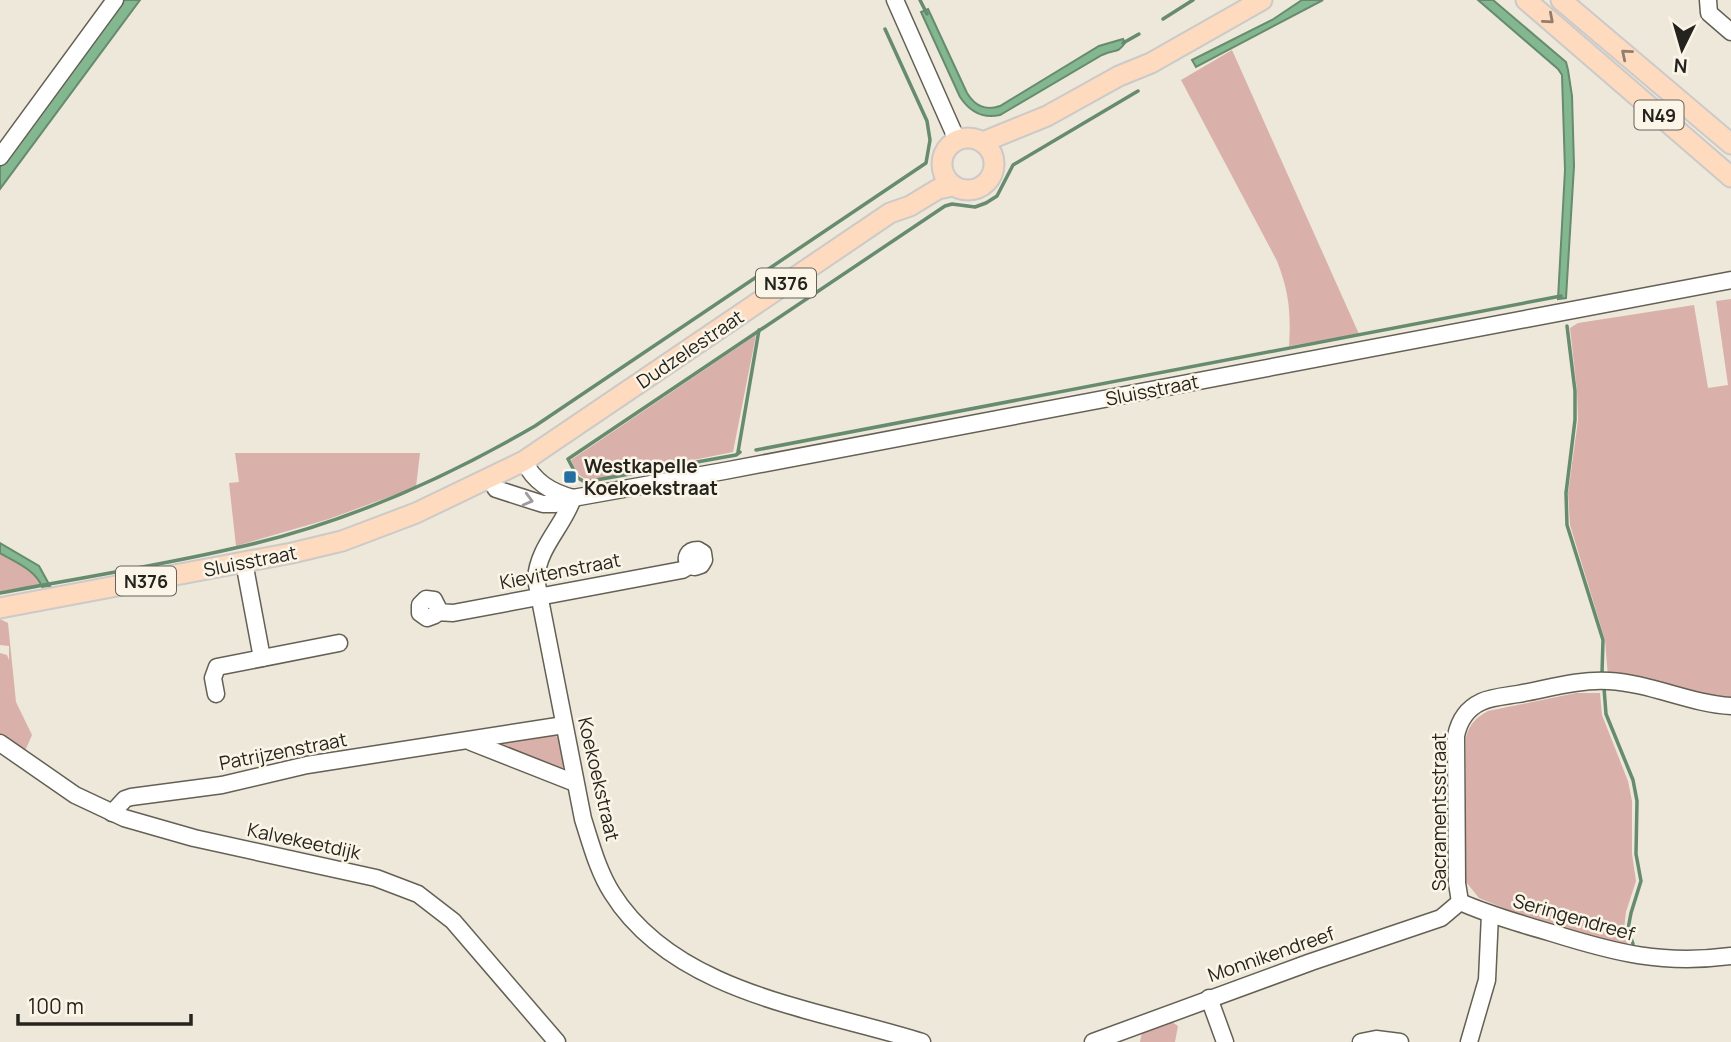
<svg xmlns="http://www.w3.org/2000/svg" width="1731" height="1042" font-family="Manrope,sans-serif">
	<rect width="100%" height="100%" fill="#ede8da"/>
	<!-- green -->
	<g fill="#dab1aa">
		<path d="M 1232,50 L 1359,334 L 1289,346 C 1291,312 1289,292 1277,261 L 1181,80 Z"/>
		<path d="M 1731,299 L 1731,704 L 1608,677 L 1605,640 L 1570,525 L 1568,493 L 1578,420 L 1577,391 L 1570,328 L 1578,323 L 1694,305 L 1708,388 L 1728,385 L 1716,301 Z"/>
		<path d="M 756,335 L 733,452 L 594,480 C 579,480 577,472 571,460 Z"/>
		<path d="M 235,453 L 420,453 L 416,487 L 329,519 L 236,546 L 229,483 L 239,482 Z"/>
		<path d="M 0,553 L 33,573 L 42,584 L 0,592 Z"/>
		<path d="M 0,619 L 8,623 L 16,702 L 32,735 L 25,751 L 0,736 L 0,653 L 7,655 L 9,660 L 9,646 L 0,645 Z"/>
		<path d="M 1576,693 L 1600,693 L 1602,715 L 1628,781 L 1632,801 L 1632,854 L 1636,881 L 1626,912 L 1624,929 L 1628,946 L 1586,935 L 1508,910 L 1479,898 L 1466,882 L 1466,737 C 1470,723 1476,718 1488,711 Z"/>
		<path d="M 551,733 L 562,740 L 566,763 L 562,769 L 501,746 L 503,740 Z"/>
		<path d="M 1171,1021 L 1178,1026 L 1175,1042 L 1140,1042 L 1142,1032 Z"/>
	</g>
	<!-- water -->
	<g fill="#83b790" stroke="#678b6e" stroke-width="2">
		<path d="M 124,0 L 140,0 L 0,189 L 0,165 Z"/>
		<path d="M 1302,0 L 1323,0 L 1196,67 L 1192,60 L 1272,20 Z"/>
		<path d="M 1478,0 L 1493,0 L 1566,62 L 1568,70 L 1572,96 L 1574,166 L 1566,298 L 1558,299 L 1565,170 L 1562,75 L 1558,69 Z"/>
		<path d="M 928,9 L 967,93 C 975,106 985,111 1000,106 L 1099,46 L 1123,39 L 1125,43 C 1116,55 1116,48 1102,55 L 1000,115 C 983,119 970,112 960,97 L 921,12 Z"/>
		<path d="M 0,543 L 39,566 L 50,586 L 42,587 C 36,570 15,562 0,553 Z"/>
	</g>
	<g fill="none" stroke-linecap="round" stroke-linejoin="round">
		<!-- stream -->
		<g stroke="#678b6e" stroke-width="3.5">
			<path d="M 920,0 L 927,14"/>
			<path d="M 1163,19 L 1193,0"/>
			<path d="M 1123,43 L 1139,34"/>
			<path d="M 1567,326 L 1575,391 L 1575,420 L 1566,493 L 1567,525 L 1603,640 L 1602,673"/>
			<path d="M 756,450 L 1561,296"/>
			<path d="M 738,452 L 759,330"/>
			<path d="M 740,452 L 736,455 L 585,482 L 578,478 L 568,459 L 945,206 L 952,204 L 975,207 L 986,203 L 997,196 L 1013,165 L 1138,91"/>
			<path d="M 0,593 C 78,578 158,566 235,548 C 341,525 442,480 535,426 L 926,163 L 930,140 L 927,121 L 885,29"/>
			<path d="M 1604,688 L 1606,714 L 1633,780 L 1637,801 L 1636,854 L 1641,881 L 1631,913 L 1628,929 L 1633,944"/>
		</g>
		<!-- minor casing -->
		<g stroke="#646054" stroke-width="19">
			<g id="minor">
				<path d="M 895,0 L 957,140"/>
				<path d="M 1708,0 L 1709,13 L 1731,32"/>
				<path d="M 0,157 L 115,0"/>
				<path d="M 524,461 C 534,482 551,492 573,498"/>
				<path d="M 490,479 L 496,489 L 543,504 L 556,504 L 573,498 L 724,471 L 1731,280"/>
				<path d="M 573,498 C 563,527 538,547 536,579 L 583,819 C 591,844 598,871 612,893 C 675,994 818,1009 922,1042"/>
				<path d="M 244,562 L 262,658"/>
				<path d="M 437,612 L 438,608 L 434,600 L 426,599 L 420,605 L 420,613 L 427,618 L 435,615 L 437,612 L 453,613 L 682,570 L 689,566 L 695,567 L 701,565 L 704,560 L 703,553 L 698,550 C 688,550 684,557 689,566"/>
				<path d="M 216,694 L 213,678 L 217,667 L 339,643"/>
				<path d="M 471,742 L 575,783"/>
				<path d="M 0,743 L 75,795 L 124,818 L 194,838 L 376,878 L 418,894 L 453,921 L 557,1042"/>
				<path d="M 112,813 L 125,799 L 131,797 L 222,785 L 307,765 L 564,725"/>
				<path d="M 1460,902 L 1457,883 L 1456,736 C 1459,721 1466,709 1481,702 C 1491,697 1506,696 1518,694 C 1547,689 1579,679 1609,681 C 1650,683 1691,704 1731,706"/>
				<path d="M 1460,902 C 1490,915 1521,924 1552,933 C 1616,953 1663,965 1731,956"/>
				<path d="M 1209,998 L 1225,1042"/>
				<path d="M 1093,1042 L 1311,962 L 1441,918 L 1460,902"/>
				<path d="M 1361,1042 L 1376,1039 L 1400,1042"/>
				<path d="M 1469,1042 L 1487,980 L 1490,914"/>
			</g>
		</g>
		<!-- major casing -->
		<g stroke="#cbcac9" stroke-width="23">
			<g id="major">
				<path d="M 1526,0 L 1731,177"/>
				<path d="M 1561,0 L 1731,144"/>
				<circle cx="968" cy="164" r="26"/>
				<path d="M 983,142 L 1047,116 L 1119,76 L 1151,63 L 1262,0"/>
				<path d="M 0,608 L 292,553 L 342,541 L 416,513 L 524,461 L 859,234 L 890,213 L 910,206 L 938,189 L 953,186"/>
			</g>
		</g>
		<!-- minor -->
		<use href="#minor" stroke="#fff" stroke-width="16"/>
		<!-- major -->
		<use href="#major" stroke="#fedabe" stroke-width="19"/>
	</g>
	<!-- one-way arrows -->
	<defs><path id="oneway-chevron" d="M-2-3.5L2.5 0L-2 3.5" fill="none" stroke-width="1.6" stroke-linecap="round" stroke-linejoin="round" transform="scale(1.75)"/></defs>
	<g stroke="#927e6e">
		<use href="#oneway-chevron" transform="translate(1549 19) rotate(41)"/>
		<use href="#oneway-chevron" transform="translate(1626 54) rotate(-140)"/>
	</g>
	<use stroke="#9d9c9a" href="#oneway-chevron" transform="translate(528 500) rotate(15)"/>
	<!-- markers -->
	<rect fill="#246ea1" stroke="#fbf5e7" stroke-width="2.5" x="563" y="470" width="14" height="14" rx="3.5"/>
	<g text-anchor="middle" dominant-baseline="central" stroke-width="5" stroke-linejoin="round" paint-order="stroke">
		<!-- shield labels -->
		<g fill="#fbf5e7" stroke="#65625a" stroke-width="2">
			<rect x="1634.5" y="100.5" width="49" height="29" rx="5"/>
			<rect x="756" y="268.5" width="60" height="29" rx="5"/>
			<rect x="116" y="566.5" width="60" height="29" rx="5"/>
		</g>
		<g font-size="18" font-weight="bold" fill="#25231e">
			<text x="1659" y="115">N49</text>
			<text x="786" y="283">N376</text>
			<text x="146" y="581">N376</text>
		</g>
		<!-- street labels -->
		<g font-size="19" fill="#25231e" stroke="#fbf5e7">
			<text transform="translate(690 349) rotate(-34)">Dudzelestraat</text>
			<text transform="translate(1152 390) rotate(-11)">Sluisstraat</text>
			<text transform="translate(250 561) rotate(-11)">Sluisstraat</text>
			<text transform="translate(560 571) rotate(-11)">Kievitenstraat</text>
			<text transform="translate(283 751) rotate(-11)">Patrijzenstraat</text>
			<text transform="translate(599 779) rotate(77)">Koekoekstraat</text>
			<text transform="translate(1439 812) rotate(-90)">Sacramentsstraat</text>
			<text transform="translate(304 841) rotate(12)">Kalvekeetdijk</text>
			<text transform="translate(1574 917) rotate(16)">Seringendreef</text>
			<text transform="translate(1271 954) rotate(-19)">Monnikendreef</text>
		</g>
		<!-- poi labels -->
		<g font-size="19" font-weight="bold" fill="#25231e" stroke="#fbf5e7" text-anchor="start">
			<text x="584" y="466">Westkapelle<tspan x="584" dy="22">Koekoekstraat</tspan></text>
		</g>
	</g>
	<!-- north arrow -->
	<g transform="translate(1682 49) rotate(185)" stroke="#fbf5e7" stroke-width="5" paint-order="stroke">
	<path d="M0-5L12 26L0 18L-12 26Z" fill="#25231e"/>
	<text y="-10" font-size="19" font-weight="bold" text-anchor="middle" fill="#25231e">N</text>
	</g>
	<!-- scale -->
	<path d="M18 1014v10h173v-10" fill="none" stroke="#25231e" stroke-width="3.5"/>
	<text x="28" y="1014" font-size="21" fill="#25231e" stroke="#fbf5e7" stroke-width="5" paint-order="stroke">100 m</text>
</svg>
